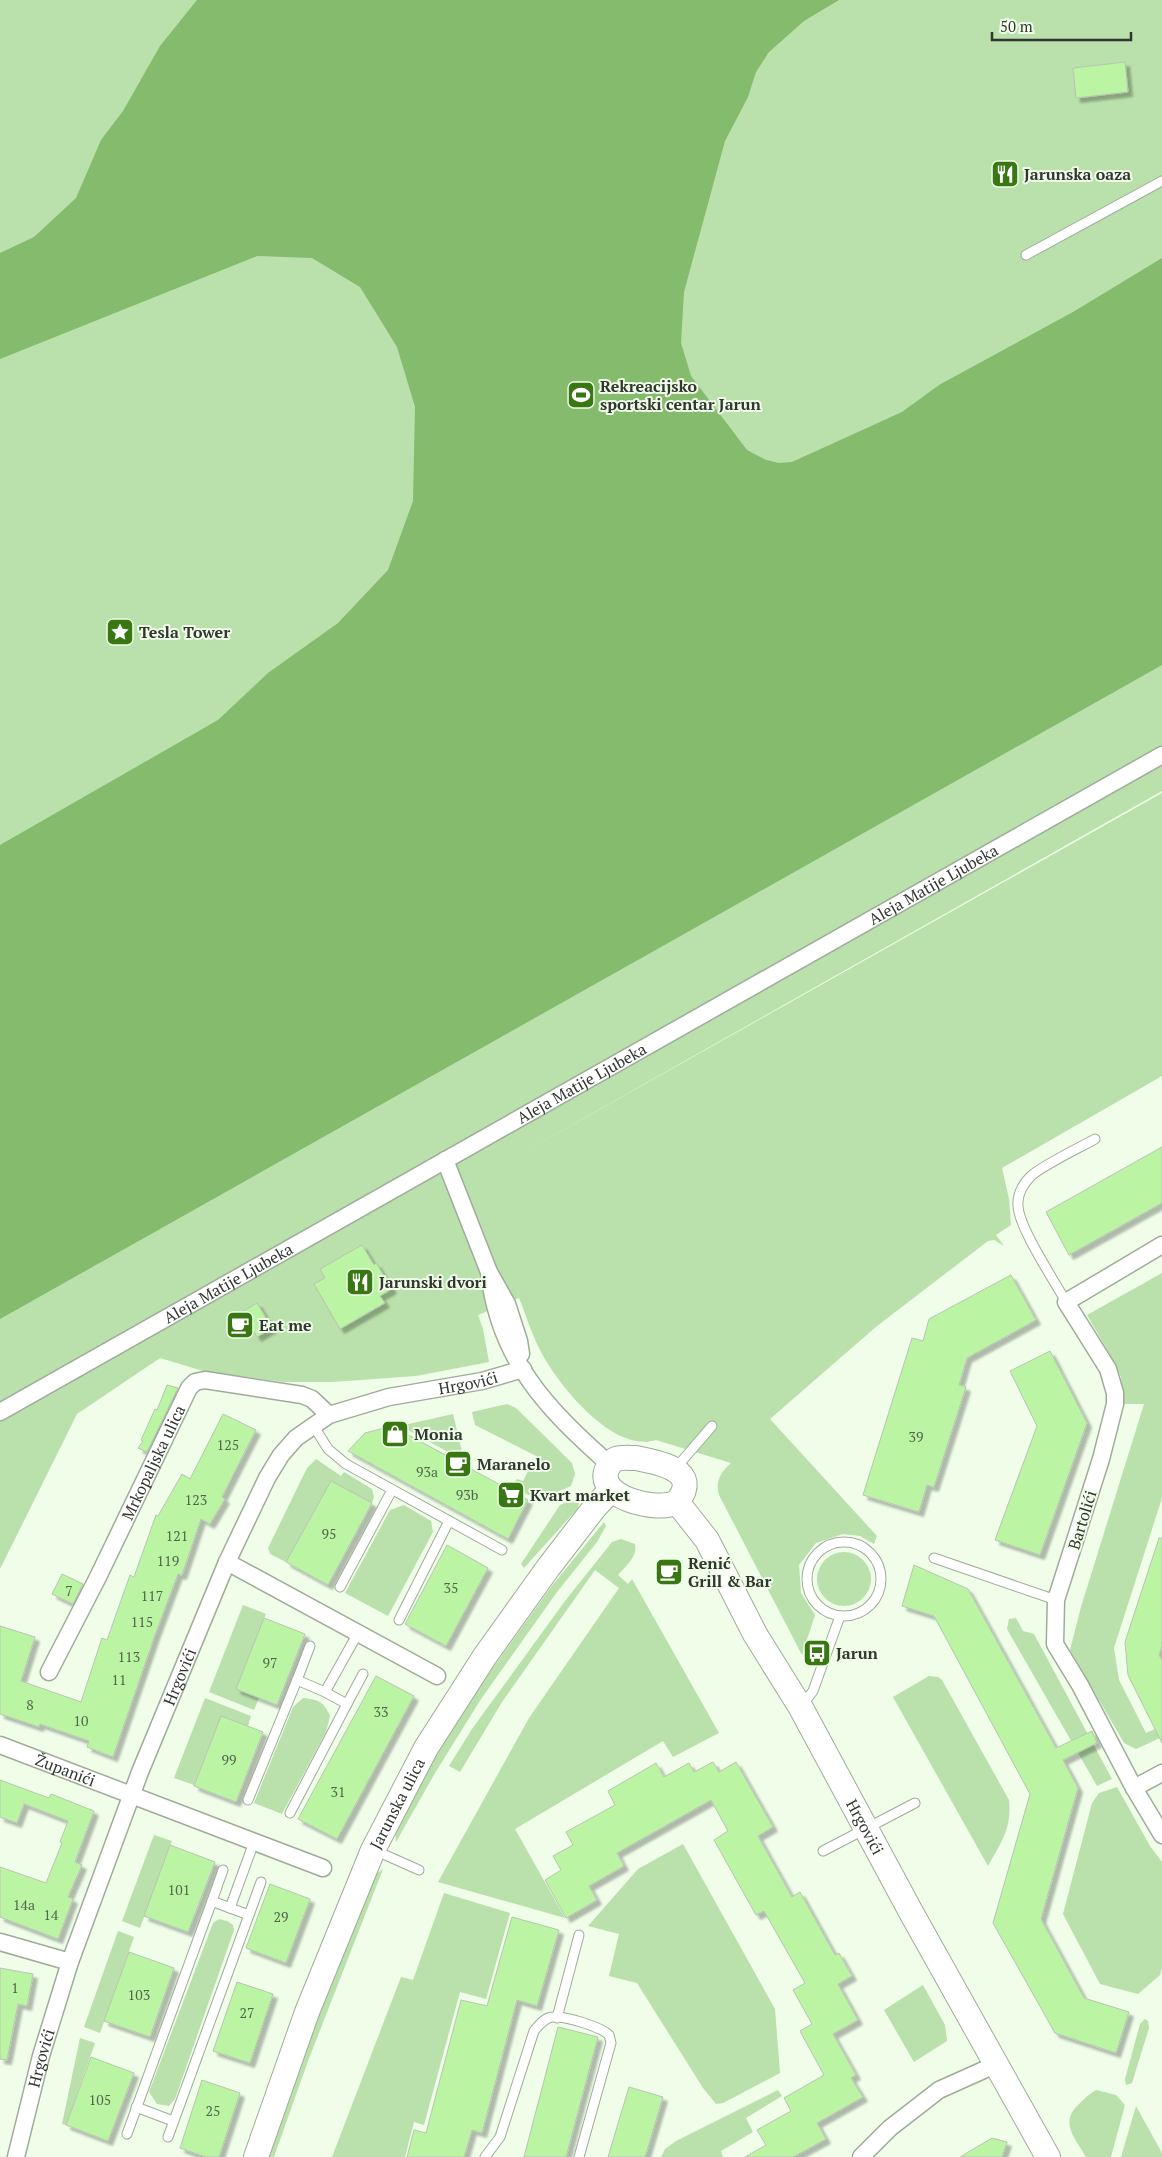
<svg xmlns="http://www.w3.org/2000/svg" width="1162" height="2157" font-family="'PT Serif',serif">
	<defs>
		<filter id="shadow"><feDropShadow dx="4.5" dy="4.5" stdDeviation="1" flood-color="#0004"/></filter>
	</defs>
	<rect width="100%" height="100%" fill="#effde9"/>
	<!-- green -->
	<g fill="#bae0ab">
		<path d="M 0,0 L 1162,0 L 1162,791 L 494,1169 L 1162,793 L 1162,1076 L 1002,1168 L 1009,1199 L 1011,1225 L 996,1235 L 1004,1246 L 994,1240 L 988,1241 L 877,1326 L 770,1419 L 877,1536 L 874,1544 L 860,1536 L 843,1534 L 816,1543 L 799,1565 L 801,1593 L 815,1615 L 802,1655 L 719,1495 C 715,1481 721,1472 731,1463 L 656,1440 C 613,1454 556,1383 539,1348 C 531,1332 526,1315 519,1298 L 478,1315 L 483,1329 L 489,1362 L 416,1376 L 332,1382 L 284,1382 L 203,1371 L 160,1358 L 77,1414 L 0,1569 Z"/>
		<path d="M 1162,1273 L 1162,1498 L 1114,1648 L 1119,1680 L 1146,1733 L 1162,1726 L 1160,1738 L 1136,1749 L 1124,1743 L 1070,1650 L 1081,1607 L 1144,1404 L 1123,1404 L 1121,1377 L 1113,1360 L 1087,1315 Z"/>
		<path d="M 507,1404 L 516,1408 L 572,1463 L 575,1474 L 571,1486 L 554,1493 L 543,1503 L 512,1486 L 517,1479 L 523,1481 L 536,1456 L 475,1425 L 472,1412 Z"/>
		<path d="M 453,1414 L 463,1456 L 457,1457 L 408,1430 L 404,1425 Z"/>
		<path d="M 316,1459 L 341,1476 L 344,1472 L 372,1489 L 374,1497 L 372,1503 L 331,1481 L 286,1562 L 270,1554 L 268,1548 L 307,1468 Z"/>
		<path d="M 567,1502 L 579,1503 L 578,1508 L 524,1568 L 521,1564 L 560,1505 Z"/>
		<path d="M 404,1505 L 431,1521 L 433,1532 L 388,1616 L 345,1593 L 390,1510 Z"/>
		<path d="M 604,1522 L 606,1526 L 597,1542 L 557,1592 L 481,1699 L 435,1773 L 396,1842 L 395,1831 L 428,1769 L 474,1694 L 551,1587 Z"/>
		<path d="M 621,1539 L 635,1544 C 638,1556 626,1566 618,1575 L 628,1584 L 632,1579 L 719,1733 L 673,1757 L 663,1741 L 515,1829 L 565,1918 L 438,1882 L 529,1718 L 619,1588 L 595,1570 L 502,1702 L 460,1772 L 449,1766 L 472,1729 L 565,1601 L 612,1542 Z"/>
		<circle cx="844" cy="1579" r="27"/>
		<path d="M 243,1605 L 266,1614 L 236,1689 L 259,1698 L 254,1710 L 209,1692 Z"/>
		<path d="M 1016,1618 L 1023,1631 L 1034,1634 L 1112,1779 L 1097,1786 L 1007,1629 L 1009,1619 Z"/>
		<path d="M 929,1676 L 938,1677 L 942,1680 L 1009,1800 C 1012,1829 1001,1842 988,1866 L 893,1697 Z"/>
		<path d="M 205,1698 L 251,1716 L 248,1726 L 221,1716 L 194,1785 L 174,1778 Z"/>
		<path d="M 303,1698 C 319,1700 323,1701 330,1716 L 326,1732 L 282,1814 L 254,1803 L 293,1707 Z"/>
		<path d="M 1117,1787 L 1150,1846 L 1162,1862 L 1162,1968 L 1160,1975 L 1138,1994 L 1100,1984 L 1063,1914 L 1092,1803 L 1099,1793 Z"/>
		<path d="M 154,1835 L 172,1841 L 140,1928 L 122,1921 Z"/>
		<path d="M 683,1844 L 775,2009 L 780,2073 L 723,2103 L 716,2104 L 703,2088 L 637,1983 L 609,1976 L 619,1934 L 588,1926 L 638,1869 Z"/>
		<path d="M 383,1869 L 308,2061 L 274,2157 L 266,2157 L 332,1976 L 376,1874 Z"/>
		<path d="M 444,1893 L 510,1913 L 486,1999 L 460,1992 L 424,2125 L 414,2122 L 405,2157 L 332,2157 L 401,1977 L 413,1980 Z"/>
		<path d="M 219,1919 L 227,1921 L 233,1925 L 234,1930 L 175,2099 L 169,2106 L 157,2104 L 149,2092 L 213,1923 Z"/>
		<path d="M 118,1931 L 134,1937 L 100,2033 L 84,2027 Z"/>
		<path d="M 923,1985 L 945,2025 L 947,2041 L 914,2062 L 884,2010 Z"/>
		<path d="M 1145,2019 L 1148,2021 L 1149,2028 L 1132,2083 L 1126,2085 L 1125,2079 L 1140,2024 Z"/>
		<path d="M 80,2038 L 95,2043 L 66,2125 L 62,2124 Z"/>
		<path d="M 778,2090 L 782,2096 L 746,2118 L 753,2132 L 721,2151 L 723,2157 L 661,2157 L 665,2149 L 676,2141 Z"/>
		<path d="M 1096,2090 L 1116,2095 L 1125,2105 L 1111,2157 L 1086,2157 C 1076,2139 1059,2123 1078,2105 C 1084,2099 1089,2094 1096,2090 Z"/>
		<path d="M 1136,2106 L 1162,2153 L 1162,2157 L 1121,2157 Z"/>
	</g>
	<!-- water -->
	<path fill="#84bb6d" d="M 197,0 L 839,0 L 804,21 L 769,52 L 756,72 L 748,97 L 725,141 L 684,292 L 681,343 L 691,376 L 747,450 L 766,460 L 779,463 L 792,462 L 902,412 L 939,385 L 1073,312 L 1162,258 L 1162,665 L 0,1319 L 0,845 L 218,720 L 268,673 L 338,623 L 388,570 L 413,501 L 415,407 L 397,347 L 360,287 L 312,258 L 257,256 L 0,359 L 0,253 L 34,237 L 76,198 L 101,140 L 123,111 L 160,46 Z"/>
	<!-- building -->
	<g fill="#bbf5a4" stroke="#b7c5b2" filter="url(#shadow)">
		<path d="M 1125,62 L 1128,92 L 1076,98 L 1073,68 Z"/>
		<path d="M 1162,1147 L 1162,1203 L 1069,1255 L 1046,1212 Z"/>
		<path d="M 362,1245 L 374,1265 L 376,1263 L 392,1289 L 380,1296 L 385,1303 L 340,1329 L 314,1284 L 325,1278 L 320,1269 Z"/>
		<path d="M 1011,1275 L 1036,1320 L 967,1358 L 959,1385 L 966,1387 L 934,1487 L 927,1485 L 919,1512 L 863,1495 L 912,1338 L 923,1341 L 929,1319 Z"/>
		<path d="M 257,1303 L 272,1328 L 257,1337 L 242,1312 Z"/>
		<path d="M 1050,1351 L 1087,1423 L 1040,1555 L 995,1540 L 1037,1426 L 1010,1371 Z"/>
		<path d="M 167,1385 L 178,1388 L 147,1452 L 138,1448 L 143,1441 L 141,1440 L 155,1409 L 157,1410 Z"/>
		<path d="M 223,1414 L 256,1430 L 222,1497 L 225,1499 L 210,1524 L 201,1519 L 182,1575 L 178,1574 L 155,1635 L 113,1757 L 87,1747 L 89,1741 L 40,1724 L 39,1727 L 0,1714 L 0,1626 L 35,1637 L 21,1681 L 81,1702 L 102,1638 L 107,1640 L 130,1575 L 134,1577 L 156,1515 L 158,1516 L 182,1474 L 190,1479 Z"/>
		<path d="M 384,1428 L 403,1432 L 528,1500 L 508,1539 L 348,1451 L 365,1433 Z"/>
		<path d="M 331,1481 L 372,1503 L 328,1585 L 286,1562 Z"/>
		<path d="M 1159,1538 L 1162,1538 L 1162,1646 L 1159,1655 L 1162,1660 L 1162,1743 L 1128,1675 L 1125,1642 Z"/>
		<path d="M 447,1545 L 488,1568 L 446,1646 L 405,1624 Z"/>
		<path d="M 914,1565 L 968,1589 L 1056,1748 L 1092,1731 L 1097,1743 L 1063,1760 L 1078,1788 L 1041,1919 L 1084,1998 L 1129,2012 L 1116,2053 L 1055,2033 L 993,1923 L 1030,1794 L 934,1616 L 902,1606 Z"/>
		<path d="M 62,1574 L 83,1584 L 73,1604 L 52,1594 Z"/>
		<path d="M 264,1618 L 305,1634 L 277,1705 L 236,1689 Z"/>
		<path d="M 376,1676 L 414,1696 L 337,1839 L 298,1819 Z"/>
		<path d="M 221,1716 L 263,1732 L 236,1802 L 194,1786 Z"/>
		<path d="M 713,1762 L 719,1772 L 736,1762 L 773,1827 L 758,1836 L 792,1897 L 800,1892 L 835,1955 L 839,1953 L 852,1976 L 838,1984 L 858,2020 L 833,2034 L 856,2075 L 851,2078 L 863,2097 L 817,2123 L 826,2139 L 793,2157 L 745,2157 L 766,2145 L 757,2130 L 791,2111 L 784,2098 L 824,2075 L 800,2031 L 812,2024 L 793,1990 L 805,1983 L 764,1911 L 756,1915 L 714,1840 L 728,1831 L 711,1800 L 617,1853 L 624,1866 L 589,1886 L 597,1900 L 566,1918 L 545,1880 L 561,1870 L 553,1856 L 573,1845 L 566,1832 L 615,1805 L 608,1791 L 656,1763 L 664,1777 L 689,1763 L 694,1772 Z"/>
		<path d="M 0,1780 L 49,1798 L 51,1794 L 94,1811 L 75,1862 L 82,1865 L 68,1897 L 73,1899 L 58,1939 L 0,1917 L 0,1867 L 46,1883 L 62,1843 L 60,1842 L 68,1821 L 24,1804 L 17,1823 L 0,1817 Z"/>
		<path d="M 170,1845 L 215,1862 L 188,1932 L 144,1916 Z"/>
		<path d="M 270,1884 L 310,1899 L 286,1963 L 246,1948 Z"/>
		<path d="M 512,1917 L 559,1930 L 537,2006 L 517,2000 L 482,2133 L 472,2130 L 464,2157 L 407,2157 L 414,2130 L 426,2133 L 461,2000 L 487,2006 Z"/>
		<path d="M 129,1952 L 174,1968 L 150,2037 L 104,2021 Z"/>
		<path d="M 0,1968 L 33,1974 L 27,2006 L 18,2004 L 7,2060 L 0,2059 Z"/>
		<path d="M 237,1982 L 273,1994 L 250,2063 L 213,2051 Z"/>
		<path d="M 558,2027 L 598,2037 L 566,2157 L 524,2157 Z"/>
		<path d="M 91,2057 L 134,2073 L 108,2141 L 66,2125 Z"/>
		<path d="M 202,2080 L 240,2093 L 219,2157 L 206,2157 L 180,2148 Z"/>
		<path d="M 629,2087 L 663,2097 L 645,2157 L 608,2157 Z"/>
		<path d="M 992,2138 L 1007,2142 L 1002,2157 L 960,2157 Z"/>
	</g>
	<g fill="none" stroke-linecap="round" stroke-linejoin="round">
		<!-- lane casing -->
		<g stroke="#9fac9a" stroke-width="11">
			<g id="lane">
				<path d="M 1026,255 L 1162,181"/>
				<path d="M 1066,1302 C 1054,1280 1019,1228 1018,1206 C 1017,1194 1023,1184 1031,1176 C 1043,1165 1079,1148 1095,1139"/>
				<path d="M 313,1425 L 328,1449 L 346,1464 L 502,1550"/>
				<path d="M 675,1469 L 712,1426"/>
				<circle cx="844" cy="1579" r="37"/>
				<path d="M 934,1558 L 1056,1600"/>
				<path d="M 340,1587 L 392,1490"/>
				<path d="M 399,1620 L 449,1521"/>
				<path d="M 310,1646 L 297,1680 L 325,1692 L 358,1633"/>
				<path d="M 325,1692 L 347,1704 L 363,1674"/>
				<path d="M 801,1707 L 813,1691 L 840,1616"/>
				<path d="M 248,1800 L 297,1680"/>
				<path d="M 290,1813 L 347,1704"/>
				<path d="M 374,1850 L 419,1870"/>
				<path d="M 823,1851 L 915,1803"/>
				<path d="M 223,1870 L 212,1901 L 230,1908 L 254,1842"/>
				<path d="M 230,1908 L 249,1915 L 261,1882"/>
				<path d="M 557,2018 L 579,1935"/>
				<path d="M 136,2107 L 173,2121"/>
				<path d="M 127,2134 L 212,1901"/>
				<path d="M 168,2137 L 249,1915"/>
				<path d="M 485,2157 L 500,2137 L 534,2031 C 539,2025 545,2017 553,2017 C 566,2016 601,2027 609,2035 L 611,2043 L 579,2157"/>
			</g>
		</g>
		<!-- street casing -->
		<g stroke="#9fac9a" stroke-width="19">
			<g id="street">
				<path d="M 445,1160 L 489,1272 L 507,1304 L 519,1341 L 521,1354"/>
				<path d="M 1162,1245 L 1066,1302 L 1108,1369 L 1115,1393 L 1115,1404 L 1101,1459 L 1056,1600 L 1055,1644 L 1080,1685 L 1134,1788 L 1162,1835"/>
				<path d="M 489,1272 C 499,1360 547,1409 609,1464"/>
				<path id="s1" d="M 0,1412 L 1162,755"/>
				<path d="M 227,1562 L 437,1676"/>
				<path id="s2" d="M 49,1672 L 98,1577 L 189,1388 L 195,1382 L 205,1380 L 302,1395 L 312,1399 L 329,1415"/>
				<path id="s3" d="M 0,1745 L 323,1868"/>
				<path d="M 1134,1788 L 1162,1773"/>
				<path d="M 0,1942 L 70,1962"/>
				<path id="s4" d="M 16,2157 L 41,2056 L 70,1962 L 140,1772 L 227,1562 L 267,1478 L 281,1455 L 296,1438 L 329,1415 L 389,1397 L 482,1381 L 523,1369"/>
				<path d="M 861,2157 L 890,2128 L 939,2090 L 997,2064"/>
			</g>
		</g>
		<!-- secondary casing -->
		<g stroke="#9fac9a" stroke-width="26">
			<g id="secondary">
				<path d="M 636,1458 C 657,1462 703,1470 677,1502 C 658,1513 592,1497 608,1467 C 610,1464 613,1460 616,1459 C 621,1457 630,1458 636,1458 Z"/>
				<path id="s5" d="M 677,1502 L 707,1540 L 755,1634 L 801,1708 L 912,1914 L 1048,2157"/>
				<path id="s6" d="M 256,2157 L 307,2012 L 373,1850 L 426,1748 L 485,1656 L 548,1568 L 595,1507 L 611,1490"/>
			</g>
		</g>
		<!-- lane -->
		<use href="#lane" stroke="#fff" stroke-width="9"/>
		<!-- street -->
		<use href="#street" stroke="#fff" stroke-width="16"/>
		<!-- secondary -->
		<use href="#secondary" stroke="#fff" stroke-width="24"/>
	</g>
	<!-- icons -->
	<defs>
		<g id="restaurant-square" transform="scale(1.4375)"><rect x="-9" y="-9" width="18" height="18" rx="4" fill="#397713" stroke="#effde9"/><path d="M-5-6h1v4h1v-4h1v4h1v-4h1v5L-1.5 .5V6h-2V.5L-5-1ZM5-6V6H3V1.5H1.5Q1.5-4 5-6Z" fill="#fff"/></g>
		<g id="stadium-square" transform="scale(1.4375)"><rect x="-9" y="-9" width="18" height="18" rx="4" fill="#397713" stroke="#effde9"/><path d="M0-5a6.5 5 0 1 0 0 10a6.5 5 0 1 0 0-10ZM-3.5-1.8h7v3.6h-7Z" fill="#fff"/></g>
		<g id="sight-square" transform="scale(1.4375)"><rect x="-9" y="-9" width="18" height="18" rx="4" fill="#397713" stroke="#effde9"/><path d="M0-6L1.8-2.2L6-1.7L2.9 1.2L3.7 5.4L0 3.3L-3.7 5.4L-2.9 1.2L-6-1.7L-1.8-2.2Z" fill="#fff"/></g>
		<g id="cafe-square" transform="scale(1.4375)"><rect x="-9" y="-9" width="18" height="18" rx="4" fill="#397713" stroke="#effde9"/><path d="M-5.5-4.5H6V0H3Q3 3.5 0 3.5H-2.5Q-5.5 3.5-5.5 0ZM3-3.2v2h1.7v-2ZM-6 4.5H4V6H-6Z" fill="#fff"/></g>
		<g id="shop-square" transform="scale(1.4375)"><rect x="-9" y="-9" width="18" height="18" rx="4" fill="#397713" stroke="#effde9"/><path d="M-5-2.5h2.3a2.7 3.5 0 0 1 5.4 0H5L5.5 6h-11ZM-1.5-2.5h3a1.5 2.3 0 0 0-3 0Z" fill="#fff"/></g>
		<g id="supermarket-square" transform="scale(1.4375)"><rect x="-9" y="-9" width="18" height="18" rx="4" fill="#397713" stroke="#effde9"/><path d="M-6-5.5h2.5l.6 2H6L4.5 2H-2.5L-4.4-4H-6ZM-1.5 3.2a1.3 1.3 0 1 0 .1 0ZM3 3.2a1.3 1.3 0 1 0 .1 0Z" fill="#fff"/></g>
		<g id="bus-square" transform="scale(1.4375)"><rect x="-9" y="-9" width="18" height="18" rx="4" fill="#397713" stroke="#effde9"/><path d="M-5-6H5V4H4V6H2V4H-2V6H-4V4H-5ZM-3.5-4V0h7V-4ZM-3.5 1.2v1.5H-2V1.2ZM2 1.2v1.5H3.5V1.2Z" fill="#fff"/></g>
	</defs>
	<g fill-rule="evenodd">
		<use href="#restaurant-square" x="1005" y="174"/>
		<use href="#stadium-square" x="581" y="395"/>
		<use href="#sight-square" x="120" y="632"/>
		<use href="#restaurant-square" x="360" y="1282"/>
		<use href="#cafe-square" x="240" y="1325"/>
		<use href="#shop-square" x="395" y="1434"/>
		<use href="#cafe-square" x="458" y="1464"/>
		<use href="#supermarket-square" x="511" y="1495"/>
		<use href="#cafe-square" x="669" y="1572"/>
		<use href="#bus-square" x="817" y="1653"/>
	</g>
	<g text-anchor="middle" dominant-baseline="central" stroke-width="4" stroke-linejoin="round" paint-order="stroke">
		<!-- number labels -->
		<g font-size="14" fill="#54664c">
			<text x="916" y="1436">39</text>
			<text x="228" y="1444">125</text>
			<text x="427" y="1471">93a</text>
			<text x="467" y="1494">93b</text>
			<text x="196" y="1499">123</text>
			<text x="329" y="1533">95</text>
			<text x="177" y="1535">121</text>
			<text x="168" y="1560">119</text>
			<text x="451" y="1587">35</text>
			<text x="69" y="1590">7</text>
			<text x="152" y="1595">117</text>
			<text x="142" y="1621">115</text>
			<text x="129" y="1656">113</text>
			<text x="270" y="1662">97</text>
			<text x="119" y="1679">11</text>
			<text x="30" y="1704">8</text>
			<text x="381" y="1711">33</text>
			<text x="81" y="1720">10</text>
			<text x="229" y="1759">99</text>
			<text x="338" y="1791">31</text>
			<text x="179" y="1889">101</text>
			<text x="24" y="1904">14a</text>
			<text x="51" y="1914">14</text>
			<text x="281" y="1916">29</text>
			<text x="15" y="1987">1</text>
			<text x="139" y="1994">103</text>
			<text x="247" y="2012">27</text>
			<text x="100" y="2099">105</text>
			<text x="213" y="2110">25</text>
		</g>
		<!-- poi labels -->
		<g font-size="16" font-weight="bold" fill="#31372f" stroke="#effde9" text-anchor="start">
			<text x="1024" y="174">Jarunska oaza</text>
			<text x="600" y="386">Rekreacijsko<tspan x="600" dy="18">sportski centar Jarun</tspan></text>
			<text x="139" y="632">Tesla Tower</text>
			<text x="379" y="1282">Jarunski dvori</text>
			<text x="259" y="1325">Eat me</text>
			<text x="414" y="1434">Monia</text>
			<text x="477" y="1464">Maranelo</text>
			<text x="530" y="1495">Kvart market</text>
			<text x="688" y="1563">Renić<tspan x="688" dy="18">Grill &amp; Bar</tspan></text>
			<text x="836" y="1653">Jarun</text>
		</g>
		<!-- street labels -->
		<g font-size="16" fill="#31372f" stroke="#effde9">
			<text stroke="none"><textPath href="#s1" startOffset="1072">Aleja Matije Ljubeka</textPath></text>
			<text stroke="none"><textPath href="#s1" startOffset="668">Aleja Matije Ljubeka</textPath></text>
			<text stroke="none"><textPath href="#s1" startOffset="262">Aleja Matije Ljubeka</textPath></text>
			<text stroke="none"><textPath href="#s4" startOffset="958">Hrgovići</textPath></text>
			<text stroke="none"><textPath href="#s2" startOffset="234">Mrkopaljska ulica</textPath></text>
			<text transform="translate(1082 1520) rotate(-73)">Bartolići</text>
			<text stroke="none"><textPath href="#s4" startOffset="508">Hrgovići</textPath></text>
			<text stroke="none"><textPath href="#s3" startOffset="70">Županići</textPath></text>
			<text stroke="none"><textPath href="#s6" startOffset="381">Jarunska ulica</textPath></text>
			<text stroke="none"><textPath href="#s5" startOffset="376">Hrgovići</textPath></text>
			<text stroke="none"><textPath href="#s4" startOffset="102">Hrgovići</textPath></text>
		</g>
	</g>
	<!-- scale -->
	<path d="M992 32v8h139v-8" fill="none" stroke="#31372f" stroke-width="2.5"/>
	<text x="1000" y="32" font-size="15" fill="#31372f" stroke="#effde9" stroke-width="4" paint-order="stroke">50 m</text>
</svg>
